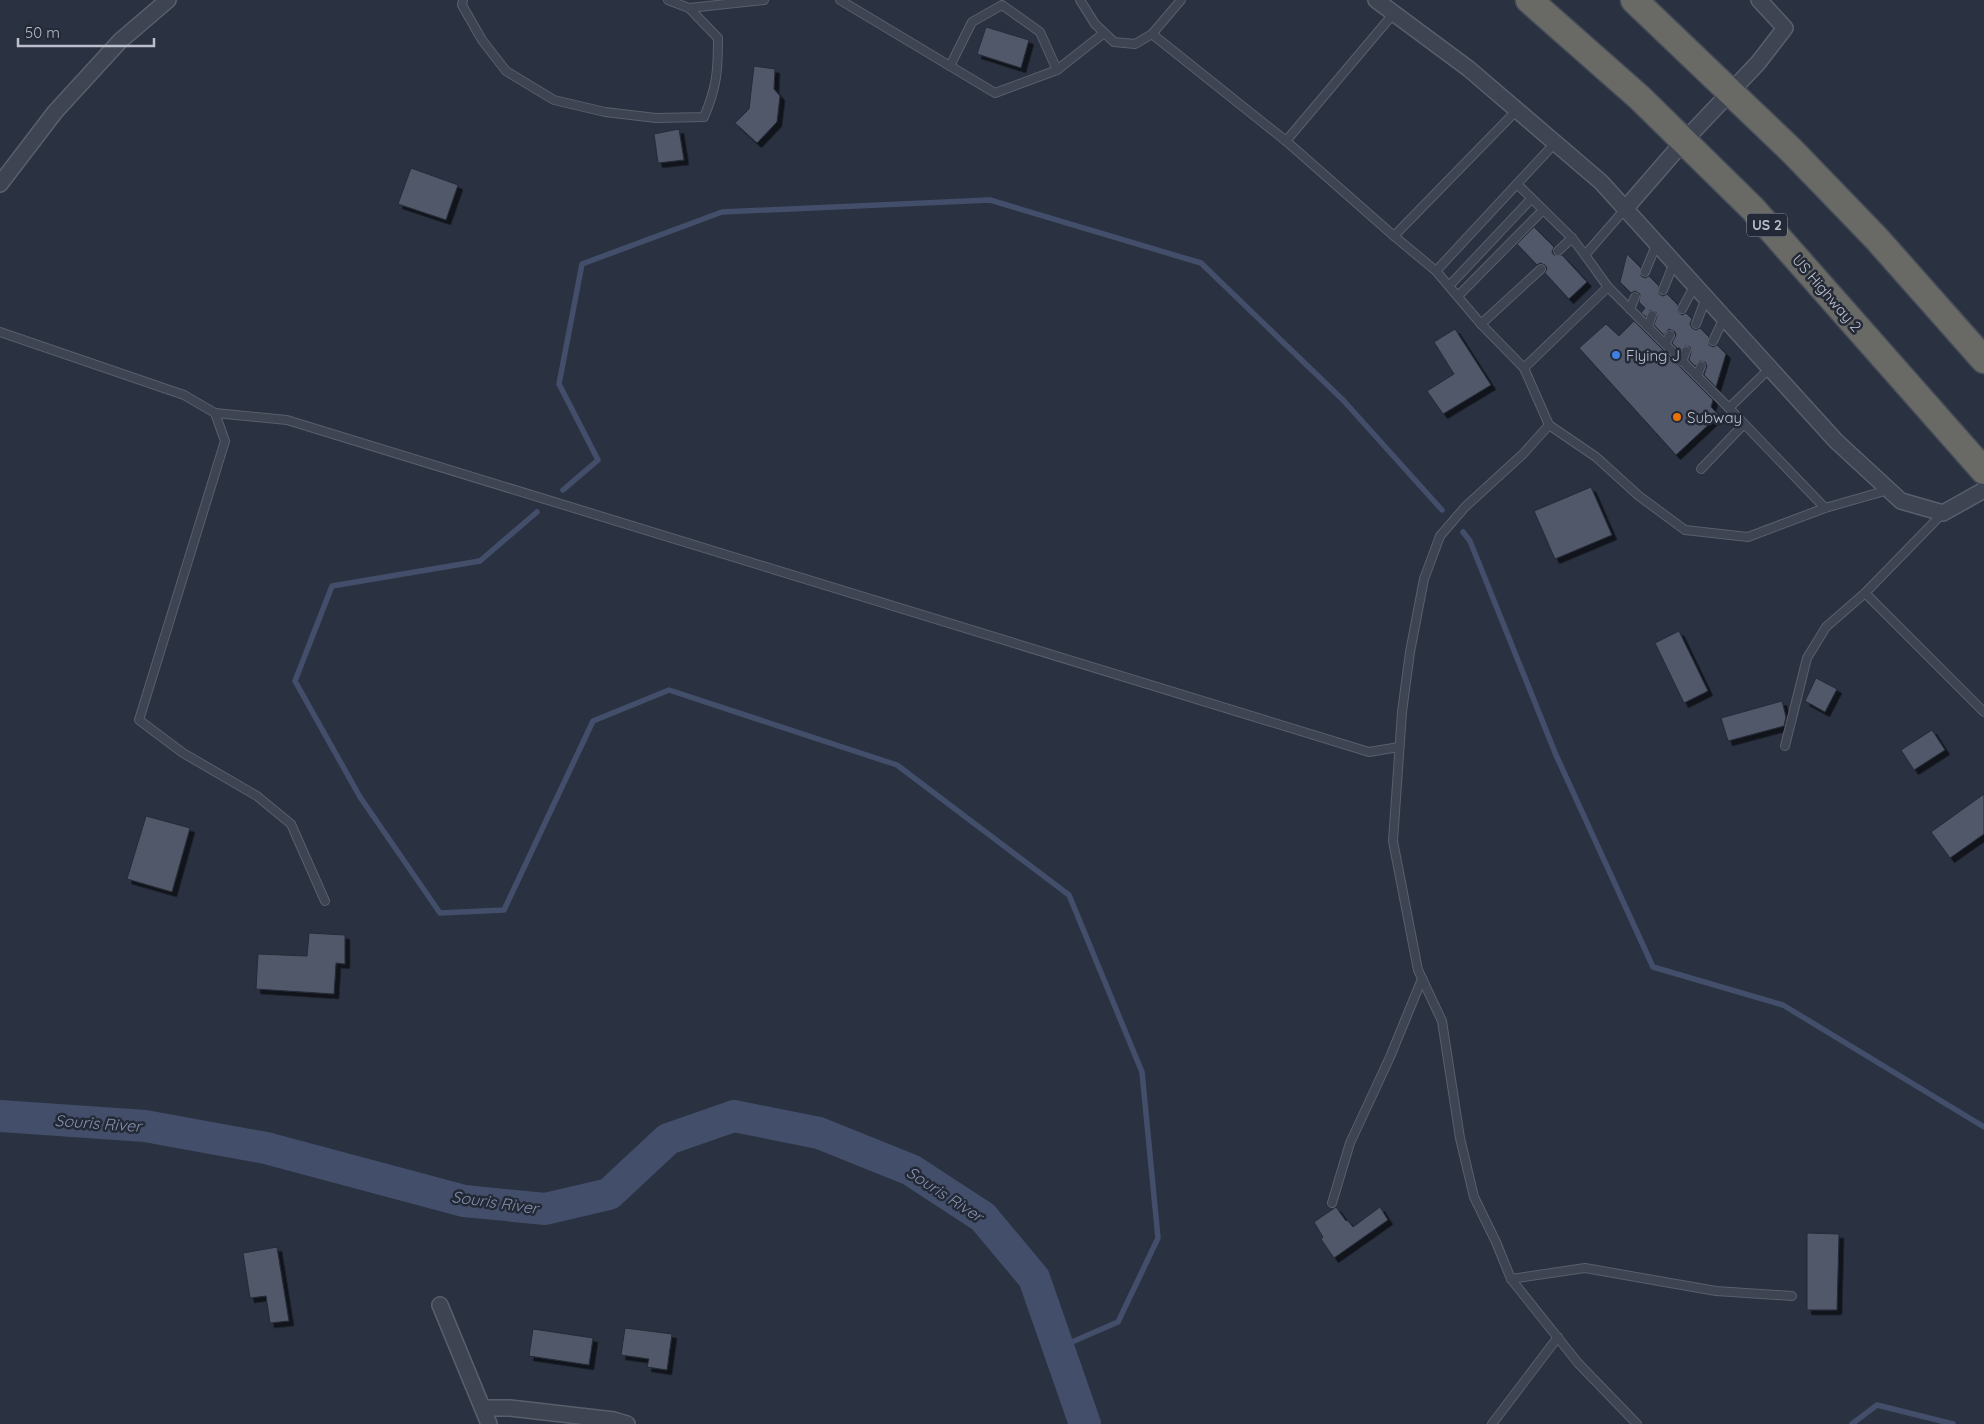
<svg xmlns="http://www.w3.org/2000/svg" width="1984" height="1424" font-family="Quicksand,sans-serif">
	<defs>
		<filter id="shadow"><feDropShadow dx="4.5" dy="4.5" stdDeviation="0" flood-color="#0009"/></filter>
	</defs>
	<rect width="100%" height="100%" fill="#2a3141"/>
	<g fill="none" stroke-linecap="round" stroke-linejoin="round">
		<!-- stream -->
		<g stroke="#434f6a" stroke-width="5.5">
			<path d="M 563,490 L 598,460 L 559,384 L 582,264 L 722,212 L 990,200 L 1201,263 L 1343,400 L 1442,510"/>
			<path d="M 537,512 L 480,561 L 332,586 L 295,681 L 360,797 L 440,913 L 504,910 L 593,721 L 669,690 L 897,765 L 1069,895 L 1142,1072 L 1158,1238 L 1118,1322 L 1058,1348"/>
			<path d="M 1463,532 L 1470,541 L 1556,755 L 1653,967 L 1783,1005 L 1984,1127"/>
			<path d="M 1852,1424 L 1877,1405 L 1953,1424"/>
		</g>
		<!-- river -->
		<path stroke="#434f6a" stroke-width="32" d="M 0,1116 L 145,1126 L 266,1148 L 464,1201 L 545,1209 L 609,1194 L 668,1139 L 734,1116 L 819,1133 L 911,1170 L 983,1217 L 1034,1278 L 1085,1424"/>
	</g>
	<!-- building -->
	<g fill="#515869" stroke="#252b38" filter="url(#shadow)">
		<path d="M 986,27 L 1029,40 L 1021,68 L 977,54 Z"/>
		<path d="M 754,66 L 775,69 L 774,89 L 780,96 L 777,122 L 757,143 L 735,123 L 749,109 Z"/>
		<path d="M 679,129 L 684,160 L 658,163 L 654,134 Z"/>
		<path d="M 411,168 L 458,185 L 446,220 L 398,204 Z"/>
		<path d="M 1534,227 L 1554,247 L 1552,252 L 1554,255 L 1562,255 L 1587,282 L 1569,299 L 1545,273 L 1547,268 L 1545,265 L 1540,263 L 1537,265 L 1517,244 Z"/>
		<path d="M 1627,254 L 1641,268 L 1641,276 L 1645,278 L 1649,276 L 1659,286 L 1659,294 L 1663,296 L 1667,294 L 1678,305 L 1678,312 L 1682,315 L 1686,313 L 1692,319 L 1690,324 L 1692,328 L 1696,330 L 1700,328 L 1709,337 L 1709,345 L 1713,347 L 1717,345 L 1726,354 L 1716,387 L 1704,375 L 1707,366 L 1705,362 L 1700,361 L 1695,366 L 1689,360 L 1691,352 L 1690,347 L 1685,346 L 1680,351 L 1672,343 L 1676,335 L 1675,332 L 1669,329 L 1664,335 L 1654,325 L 1657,316 L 1656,312 L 1650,310 L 1646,317 L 1641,313 L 1645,308 L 1639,302 L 1640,294 L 1635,291 L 1631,293 L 1620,282 Z"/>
		<path d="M 1634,321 L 1713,400 L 1711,407 L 1719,415 L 1676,455 L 1579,348 L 1606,324 L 1619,336 Z"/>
		<path d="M 1455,329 L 1491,385 L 1443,414 L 1427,391 L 1454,374 L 1434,342 Z"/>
		<path d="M 1591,487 L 1612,535 L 1555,559 L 1534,511 Z"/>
		<path d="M 1679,631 L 1708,691 L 1684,703 L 1655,643 Z"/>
		<path d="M 1816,678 L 1837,689 L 1825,712 L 1805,701 Z"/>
		<path d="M 1782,701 L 1786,717 L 1784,726 L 1728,741 L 1721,718 Z"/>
		<path d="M 1932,730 L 1945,750 L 1914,770 L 1901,750 Z"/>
		<path d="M 1984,794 L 1984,834 L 1950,858 L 1931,832 Z"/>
		<path d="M 146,816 L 190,828 L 172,892 L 127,879 Z"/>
		<path d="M 309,933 L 345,935 L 345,964 L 336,963 L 334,994 L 256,989 L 258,954 L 307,956 Z"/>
		<path d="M 1336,1207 L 1346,1221 L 1347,1220 L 1353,1227 L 1380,1207 L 1388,1220 L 1334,1258 L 1321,1239 L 1323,1237 L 1314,1222 Z"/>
		<path d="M 1807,1233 L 1839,1234 L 1837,1310 L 1807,1310 Z"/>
		<path d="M 277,1247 L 289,1321 L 270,1323 L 266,1296 L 250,1298 L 243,1253 Z"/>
		<path d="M 625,1328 L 672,1334 L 667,1370 L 647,1367 L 649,1359 L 621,1355 Z"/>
		<path d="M 533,1329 L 593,1338 L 589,1365 L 529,1356 Z"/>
	</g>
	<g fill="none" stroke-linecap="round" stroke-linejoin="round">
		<!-- service casing -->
		<g stroke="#595f6b" stroke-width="10">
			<g id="service">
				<path d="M 463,0 L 462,5 L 482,40 L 506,71 L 554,100 L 605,112 L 656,118 L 704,117 C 717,87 718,70 718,38 L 689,8 L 668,0"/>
				<path d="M 840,0 L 995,93 L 1057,70 L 1104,33"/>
				<path d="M 1080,0 L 1095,24 L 1114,42 L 1135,44 L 1152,34 L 1181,0"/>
				<path d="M 689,8 L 764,0"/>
				<path d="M 1152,34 L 1286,141 L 1394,13"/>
				<path d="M 950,66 L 972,22 L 1002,5 L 1040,32 L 1057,70"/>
				<path d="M 1286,141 L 1394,236 L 1517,110"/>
				<path d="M 1517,184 L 1572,238 L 1585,255"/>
				<path d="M 1625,209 L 1585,255 L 1608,287 L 1729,408 L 1770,368"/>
				<path d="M 1394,236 L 1436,271 L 1555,143"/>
				<path d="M 1558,251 L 1572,238"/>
				<path d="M 1436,271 L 1481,324 L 1524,368"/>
				<path d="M 1645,272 L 1657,243"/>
				<path d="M 1449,286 L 1531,199"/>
				<path d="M 1663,290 L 1674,263"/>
				<path d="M 1458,296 L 1543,210"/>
				<path d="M 1630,309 L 1635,297"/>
				<path d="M 1682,309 L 1695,285"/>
				<path d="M 1481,324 L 1541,269"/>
				<path d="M 1696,324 L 1706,298"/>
				<path d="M 1648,327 L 1652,315"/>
				<path d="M 0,332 L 184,395 L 215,413 L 225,441 L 139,720 L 183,753 L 257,796 L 291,824 L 325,901"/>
				<path d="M 1713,341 L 1724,318"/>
				<path d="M 1665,344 L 1670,335"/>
				<path d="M 1682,362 L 1686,351"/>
				<path d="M 1697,376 L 1701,366"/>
				<path d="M 1729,408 L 1825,508"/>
				<path d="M 215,413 L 287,420 L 1369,752 L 1399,747"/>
				<path d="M 1549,425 L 1524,368 L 1608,287"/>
				<path d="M 1701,469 L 1744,424"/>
				<path d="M 1865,593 L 1984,712"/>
				<path d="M 1785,746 L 1807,658 L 1826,627 L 1865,593 L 1943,513"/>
				<path d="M 1332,1203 L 1350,1143 L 1390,1057 L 1422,979"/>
				<path d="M 1511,1279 L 1578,1363 L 1637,1424"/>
				<path d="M 1792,1296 L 1716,1291 L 1585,1268 L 1511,1279 L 1496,1242 L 1474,1197 L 1460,1138 L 1442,1021 L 1418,970 L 1393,841 L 1402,712 L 1410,652 L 1424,579 L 1440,536 L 1465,507 L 1523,454 L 1549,425 L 1596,457 L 1639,496 L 1685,530 L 1748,537 L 1825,508 L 1888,490"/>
				<path d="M 1492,1424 L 1558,1337"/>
			</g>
		</g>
		<!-- minor casing -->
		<g stroke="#595f6b" stroke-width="18">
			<g id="minor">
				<path d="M 1376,0 L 1469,69 L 1601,182 L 1836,441 L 1901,501 L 1943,513 L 1984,490"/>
				<path d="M 0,184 L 55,112 L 120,41 L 168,0"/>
				<path d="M 1625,209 L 1684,141 L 1758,63 L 1785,28 L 1759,0"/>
				<path d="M 440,1305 L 489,1424"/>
				<path d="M 483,1408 L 510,1408 L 614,1420 L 627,1424"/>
			</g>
		</g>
		<!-- trunk casing -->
		<g stroke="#464c58" stroke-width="29">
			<g id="trunk">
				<path d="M 1529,0 L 1640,98 L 1753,209 L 1984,471"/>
				<path d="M 1634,0 L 1792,151 L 1877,239 L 1984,360"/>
			</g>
		</g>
		<!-- service -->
		<use href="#service" stroke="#3e4451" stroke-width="8"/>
		<!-- minor -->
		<use href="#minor" stroke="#3e4451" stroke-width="15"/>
		<!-- trunk -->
		<use href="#trunk" stroke="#696966" stroke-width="26"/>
	</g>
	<!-- markers -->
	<circle fill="#3f7fe0" stroke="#232936" stroke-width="2" cx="1616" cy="355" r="5"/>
	<circle fill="#e8710a" stroke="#232936" stroke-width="2" cx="1677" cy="417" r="5"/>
	<g text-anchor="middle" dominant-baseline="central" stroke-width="5" stroke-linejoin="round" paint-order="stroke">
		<!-- shield labels -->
		<rect fill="#232936" stroke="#8d929e" stroke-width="1" x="1747" y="213.5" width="40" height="23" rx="4"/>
		<g font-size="14" font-weight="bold" fill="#bbbfcb">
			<text x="1767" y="225">US 2</text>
		</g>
		<!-- street labels -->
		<g font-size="15" fill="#bbbfcb" stroke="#232936">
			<text transform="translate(1827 293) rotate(49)">US Highway 2</text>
		</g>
		<!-- poi labels -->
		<g font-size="15" fill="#bbbfcb" stroke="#232936" text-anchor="start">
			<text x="1626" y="355">Flying J</text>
			<text x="1687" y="417">Subway</text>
		</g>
		<!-- water labels -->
		<g font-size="16" font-style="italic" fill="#8693af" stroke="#232936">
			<text transform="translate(98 1123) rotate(4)">Souris River</text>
			<text transform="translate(945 1194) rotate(33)">Souris River</text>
			<text transform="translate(495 1202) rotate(8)">Souris River</text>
		</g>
	</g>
	<!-- scale -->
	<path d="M18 38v8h136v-8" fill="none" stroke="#bbbfcb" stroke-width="2.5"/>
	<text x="25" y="38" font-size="15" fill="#bbbfcb" stroke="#232936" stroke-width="4" paint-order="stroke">50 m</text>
</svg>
